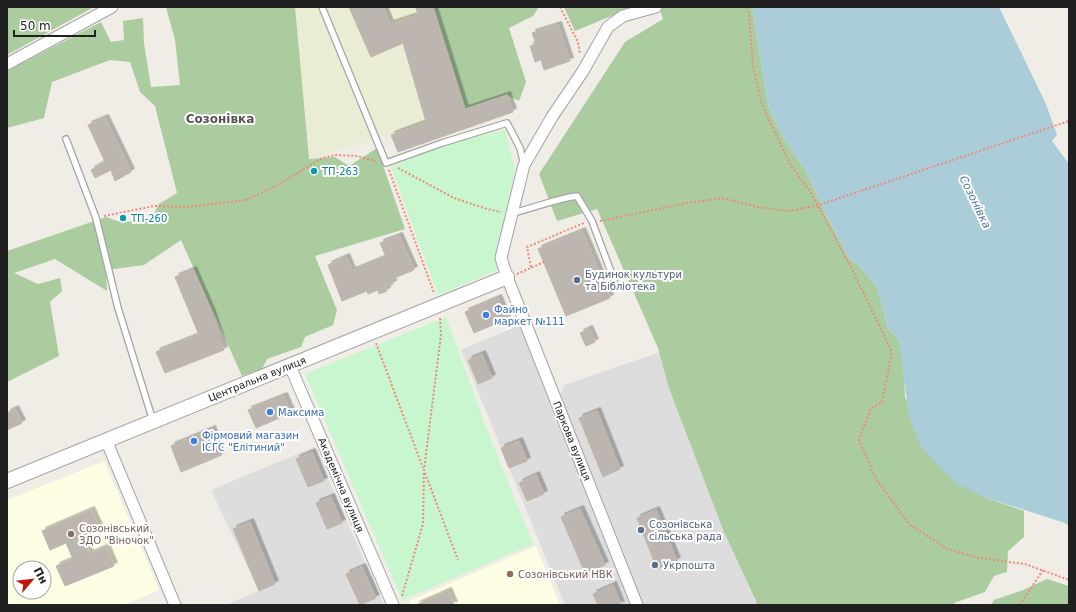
<svg xmlns="http://www.w3.org/2000/svg" width="1076" height="612" font-family="'DejaVu Sans',sans-serif">
	<defs>
		<filter id="shadow"><feDropShadow dx="3.5" dy="-3.5" stdDeviation="0" flood-color="#0004"/></filter>
	</defs>
	<rect width="100%" height="100%" fill="#f0ede7"/>
	<!-- residential -->
	<g fill="#dedddd">
		<path d="M 520,325 L 632,605 L 565,605 L 461,350 Z"/>
		<path d="M 663,351 L 770,605 L 643,605 L 560,397 L 564,385 Z"/>
		<path d="M 314,447 L 384,605 L 226,605 L 259,591 L 211,490 Z"/>
	</g>
	<!-- education -->
	<g fill="#fcfde3" fill-rule="evenodd">
		<path d="M 104,461 L 159,590 L 124,605 L 9,605 L 7,603 L 7,500 ZM 20,568 L 44,568 L 44,592 L 20,592 Z"/>
		<path d="M 536,546 L 560,605 L 411,605 L 409,601 Z"/>
	</g>
	<!-- farmland -->
	<path fill="#eaedd4" d="M 295,7 L 433,7 L 507,95 L 513,112 L 398,152 L 393,139 L 384,137 L 309,159 Z"/>
	<!-- forest -->
	<g fill="#aacc9f">
		<path d="M 7,7 L 94,7 L 7,55 Z"/>
		<path d="M 166,7 L 295,7 L 309,159 L 335,157 L 349,166 L 377,148 L 405,229 L 315,256 L 337,310 L 333,325 L 305,337 L 301,347 L 267,359 L 262,369 L 242,376 L 181,240 L 144,265 L 106,270 L 107,291 L 55,259 L 14,273 L 38,284 L 60,278 L 62,291 L 50,302 L 59,356 L 7,382 L 7,251 L 106,217 L 123,223 L 153,216 L 159,204 L 177,193 L 155,106 L 140,92 L 130,62 L 110,60 L 52,82 L 44,118 L 7,128 L 7,71 L 101,22 L 111,42 L 124,40 L 123,21 L 143,18 L 144,43 L 151,87 L 180,85 L 175,40 Z"/>
		<path d="M 433,7 L 539,7 L 533,16 L 509,28 L 526,82 L 519,101 L 507,95 L 465,109 Z"/>
		<path d="M 564,7 L 633,7 L 575,31 Z"/>
		<path d="M 659,7 L 752,7 L 769,109 L 783,137 L 806,171 L 826,215 L 849,259 L 860,266 L 877,288 L 888,328 L 899,340 L 904,371 L 905,398 L 984,497 L 1024,511 L 1024,537 L 1008,551 L 1007,572 L 994,576 L 985,592 L 954,603 L 954,605 L 758,605 L 724,532 L 669,388 L 658,348 L 597,209 L 557,221 L 539,174 L 625,42 L 663,19 Z"/>
		<path d="M 1047,579 L 1069,586 L 1069,605 L 991,605 L 994,600 L 1023,590 Z"/>
	</g>
	<!-- park -->
	<g fill="#c8f6ce">
		<path d="M 505,130 L 515,170 L 496,256 L 500,269 L 438,295 L 391,167 L 448,143 Z"/>
		<path d="M 446,317 L 487,430 L 533,544 L 402,600 L 305,374 Z"/>
	</g>
	<!-- water -->
	<path fill="#abcdda" d="M 752,7 L 999,7 L 1046,104 L 1057,135 L 1052,141 L 1069,164 L 1069,526 L 1065,523 L 984,497 L 955,483 L 921,447 L 909,417 L 899,340 L 888,328 L 877,288 L 860,266 L 849,259 L 826,215 L 806,171 L 783,137 L 769,109 Z"/>
	<!-- building -->
	<g fill="#bdb6b0" stroke="#c1b5aa" filter="url(#shadow)">
		<path d="M 349,7 L 383,7 L 390,24 L 418,15 L 416,7 L 433,7 L 465,109 L 507,95 L 513,112 L 398,152 L 391,135 L 426,122 L 403,43 L 371,57 Z"/>
		<path d="M 558,25 L 570,61 L 544,70 L 541,60 L 535,62 L 530,46 L 536,44 L 532,33 Z"/>
		<path d="M 105,118 L 131,172 L 115,181 L 111,170 L 95,178 L 91,170 L 105,162 L 88,125 Z"/>
		<path d="M 582,231 L 610,298 L 566,316 L 538,249 Z"/>
		<path d="M 399,236 L 414,270 L 392,279 L 393,284 L 386,287 L 387,291 L 379,294 L 378,290 L 368,294 L 367,291 L 342,301 L 328,265 L 346,257 L 352,271 L 386,257 L 380,243 Z"/>
		<path d="M 193,270 L 212,314 L 224,350 L 165,373 L 156,352 L 199,335 L 175,277 Z"/>
		<path d="M 498,298 L 507,319 L 474,333 L 465,312 Z"/>
		<path d="M 589,329 L 595,342 L 586,346 L 580,333 Z"/>
		<path d="M 482,354 L 492,378 L 478,384 L 468,360 Z"/>
		<path d="M 284,396 L 291,413 L 256,428 L 248,410 Z"/>
		<path d="M 15,409 L 22,423 L 7,430 L 7,413 Z"/>
		<path d="M 597,411 L 620,469 L 603,477 L 579,418 Z"/>
		<path d="M 212,429 L 222,455 L 181,472 L 171,446 Z"/>
		<path d="M 519,441 L 527,461 L 509,468 L 501,448 Z"/>
		<path d="M 312,452 L 324,481 L 308,487 L 296,459 Z"/>
		<path d="M 536,475 L 544,494 L 527,501 L 519,483 Z"/>
		<path d="M 331,497 L 342,523 L 327,529 L 316,503 Z"/>
		<path d="M 580,509 L 605,565 L 585,573 L 561,517 Z"/>
		<path d="M 91,510 L 100,530 L 83,537 L 90,554 L 106,547 L 114,566 L 65,586 L 56,566 L 73,559 L 66,543 L 50,550 L 42,531 Z"/>
		<path d="M 656,510 L 677,561 L 657,569 L 637,518 Z"/>
		<path d="M 250,522 L 275,584 L 259,591 L 233,529 Z"/>
		<path d="M 362,567 L 376,598 L 360,605 L 346,574 Z"/>
		<path d="M 613,585 L 621,605 L 598,605 L 593,594 Z"/>
		<path d="M 448,591 L 454,605 L 416,605 Z"/>
	</g>
	<g fill="none" stroke-linecap="round" stroke-linejoin="round">
		<!-- service casing -->
		<g stroke="#a4a4a4" stroke-width="8">
			<g id="service">
				<path d="M 322,7 L 386,163 L 442,143 L 507,123 L 520,148 L 524,165"/>
				<path d="M 66,139 L 96,218 L 118,308 L 153,421"/>
				<path d="M 513,213 C 534,208 555,199 577,196 L 592,221 L 614,280"/>
			</g>
		</g>
		<!-- minor casing -->
		<g stroke="#a4a4a4" stroke-width="13">
			<g id="minor">
				<path d="M 7,64 L 112,7"/>
				<path d="M 290,366 L 393,605"/>
				<path d="M 106,440 L 175,605"/>
				<path d="M 637,605 L 507,277 L 501,258 L 524,165 L 552,117 L 583,71 L 608,27 L 623,16 L 656,7"/>
			</g>
		</g>
		<!-- tertiary casing -->
		<g stroke="#a4a4a4" stroke-width="16">
			<path id="tertiary" d="M 7,481 L 507,277"/>
		</g>
		<!-- path -->
		<g stroke="#f08a78" stroke-width="2" stroke-dasharray="2 2" stroke-linecap="butt">
			<path d="M 560,7 L 578,42 L 580,54"/>
			<path d="M 747,7 L 749,13 L 753,66 L 762,105 L 791,166 L 810,191 L 852,269 L 892,352 L 882,402 L 871,408 L 859,440 L 876,479 L 910,525 L 948,549 L 979,558 L 1025,564 L 1069,580"/>
			<path d="M 398,168 L 454,198 L 487,209 L 501,212"/>
			<path d="M 389,170 L 434,293"/>
			<path d="M 104,216 L 154,206 L 189,207 L 246,200 L 278,185 L 322,158 L 336,155 L 356,156 L 376,161"/>
			<path d="M 600,221 L 687,203 L 723,198 L 758,207 L 789,211 L 819,205 L 1069,121"/>
			<path d="M 531,267 L 527,247 L 584,223"/>
			<path d="M 517,274 L 544,262"/>
			<path d="M 376,343 L 423,468"/>
			<path d="M 425,473 L 458,560"/>
			<path d="M 402,596 L 423,524 L 424,470 L 441,335 L 440,317"/>
			<path d="M 1020,605 L 1043,570"/>
		</g>
		<!-- service -->
		<use href="#service" stroke="#fff" stroke-width="5.5"/>
		<!-- minor -->
		<use href="#minor" stroke="#fff" stroke-width="11"/>
		<!-- tertiary -->
		<use href="#tertiary" stroke="#fff" stroke-width="14"/>
	</g>
	<!-- markers -->
	<g fill="#0f9aa8" stroke="#fff" stroke-width="1.5">
		<circle cx="314" cy="171" r="4"/>
		<circle cx="123" cy="218" r="4"/>
	</g>
	<g fill="#5c6f8a" stroke="#fff" stroke-width="1.5">
		<circle cx="577" cy="280" r="4"/>
		<circle cx="641" cy="530" r="4"/>
		<circle cx="655" cy="565" r="4"/>
	</g>
	<g fill="#3f7fe0" stroke="#fff" stroke-width="1.5">
		<circle cx="486" cy="315" r="4"/>
		<circle cx="270" cy="412" r="4"/>
		<circle cx="194" cy="441" r="4"/>
	</g>
	<g fill="#8d6e63" stroke="#fff" stroke-width="1.5">
		<circle cx="71" cy="534" r="4"/>
		<circle cx="510" cy="574" r="4"/>
	</g>
	<g text-anchor="middle" dominant-baseline="central" stroke-width="4" stroke-linejoin="round" paint-order="stroke">
		<!-- culture labels -->
		<g font-size="10" fill="#0d838f" stroke="#fff" text-anchor="start">
			<text x="322" y="171">ТП-263</text>
			<text x="131" y="218">ТП-260</text>
		</g>
		<!-- service labels -->
		<g font-size="10" fill="#4e5e75" stroke="#fff" text-anchor="start">
			<text x="585" y="274">Будинок культури<tspan x="585" dy="12">та Бібліотека</tspan></text>
			<text x="649" y="524">Созонівська<tspan x="649" dy="12">сільська рада</tspan></text>
			<text x="663" y="565">Укрпошта</text>
		</g>
		<!-- shop labels -->
		<g font-size="10" fill="#366cbe" stroke="#fff" text-anchor="start">
			<text x="494" y="309">Файно<tspan x="494" dy="12">маркет №111</tspan></text>
			<text x="278" y="412">Максима</text>
			<text x="202" y="435">Фірмовий магазин<tspan x="202" dy="12">ІСГС "Елітиний"</tspan></text>
		</g>
		<!-- street labels -->
		<g font-size="10" fill="#202020" stroke="#fff">
			<text transform="translate(257 379) rotate(-22)">Центральна вулиця</text>
			<text transform="translate(572 441) rotate(68)">Паркова вулиця</text>
			<text transform="translate(341 485) rotate(67)">Академічна вулиця</text>
		</g>
		<!-- education labels -->
		<g font-size="10" fill="#785e54" stroke="#fff" text-anchor="start">
			<text x="79" y="528">Созонівський<tspan x="79" dy="12">ЗДО "Віночок"</tspan></text>
			<text x="518" y="574">Созонівський НВК</text>
		</g>
		<!-- water labels -->
		<g font-size="11" font-style="italic" fill="#5075a1" stroke="#fff">
			<text transform="translate(975 202) rotate(64)">Созонівка</text>
		</g>
		<!-- quarter labels -->
		<g font-size="12" font-weight="bold" fill="#535353" stroke="#fff">
			<text x="220" y="119">Созонівка</text>
		</g>
	</g>
	<!-- border -->
	<rect width="1076" height="612" fill="none" stroke="#202020" stroke-width="16"/>
	<!-- north arrow -->
	<g transform="translate(32 580) rotate(62)"><circle r="19" fill="#ffffff" stroke="#a6a6a6"/>
	<path d="M0-3L7 15L0 10L-7 15Z" fill="#c1170f"/>
	<text y="-6" font-size="11" font-weight="bold" text-anchor="middle" fill="#202020">Пн</text>
	</g>
	<!-- scale -->
	<path d="M14 30v6h81v-6" fill="none" stroke="#202020" stroke-width="2"/>
	<text x="20" y="30" font-size="12" fill="#202020" stroke="#ffffff" stroke-width="3" paint-order="stroke">50 m</text>
</svg>
